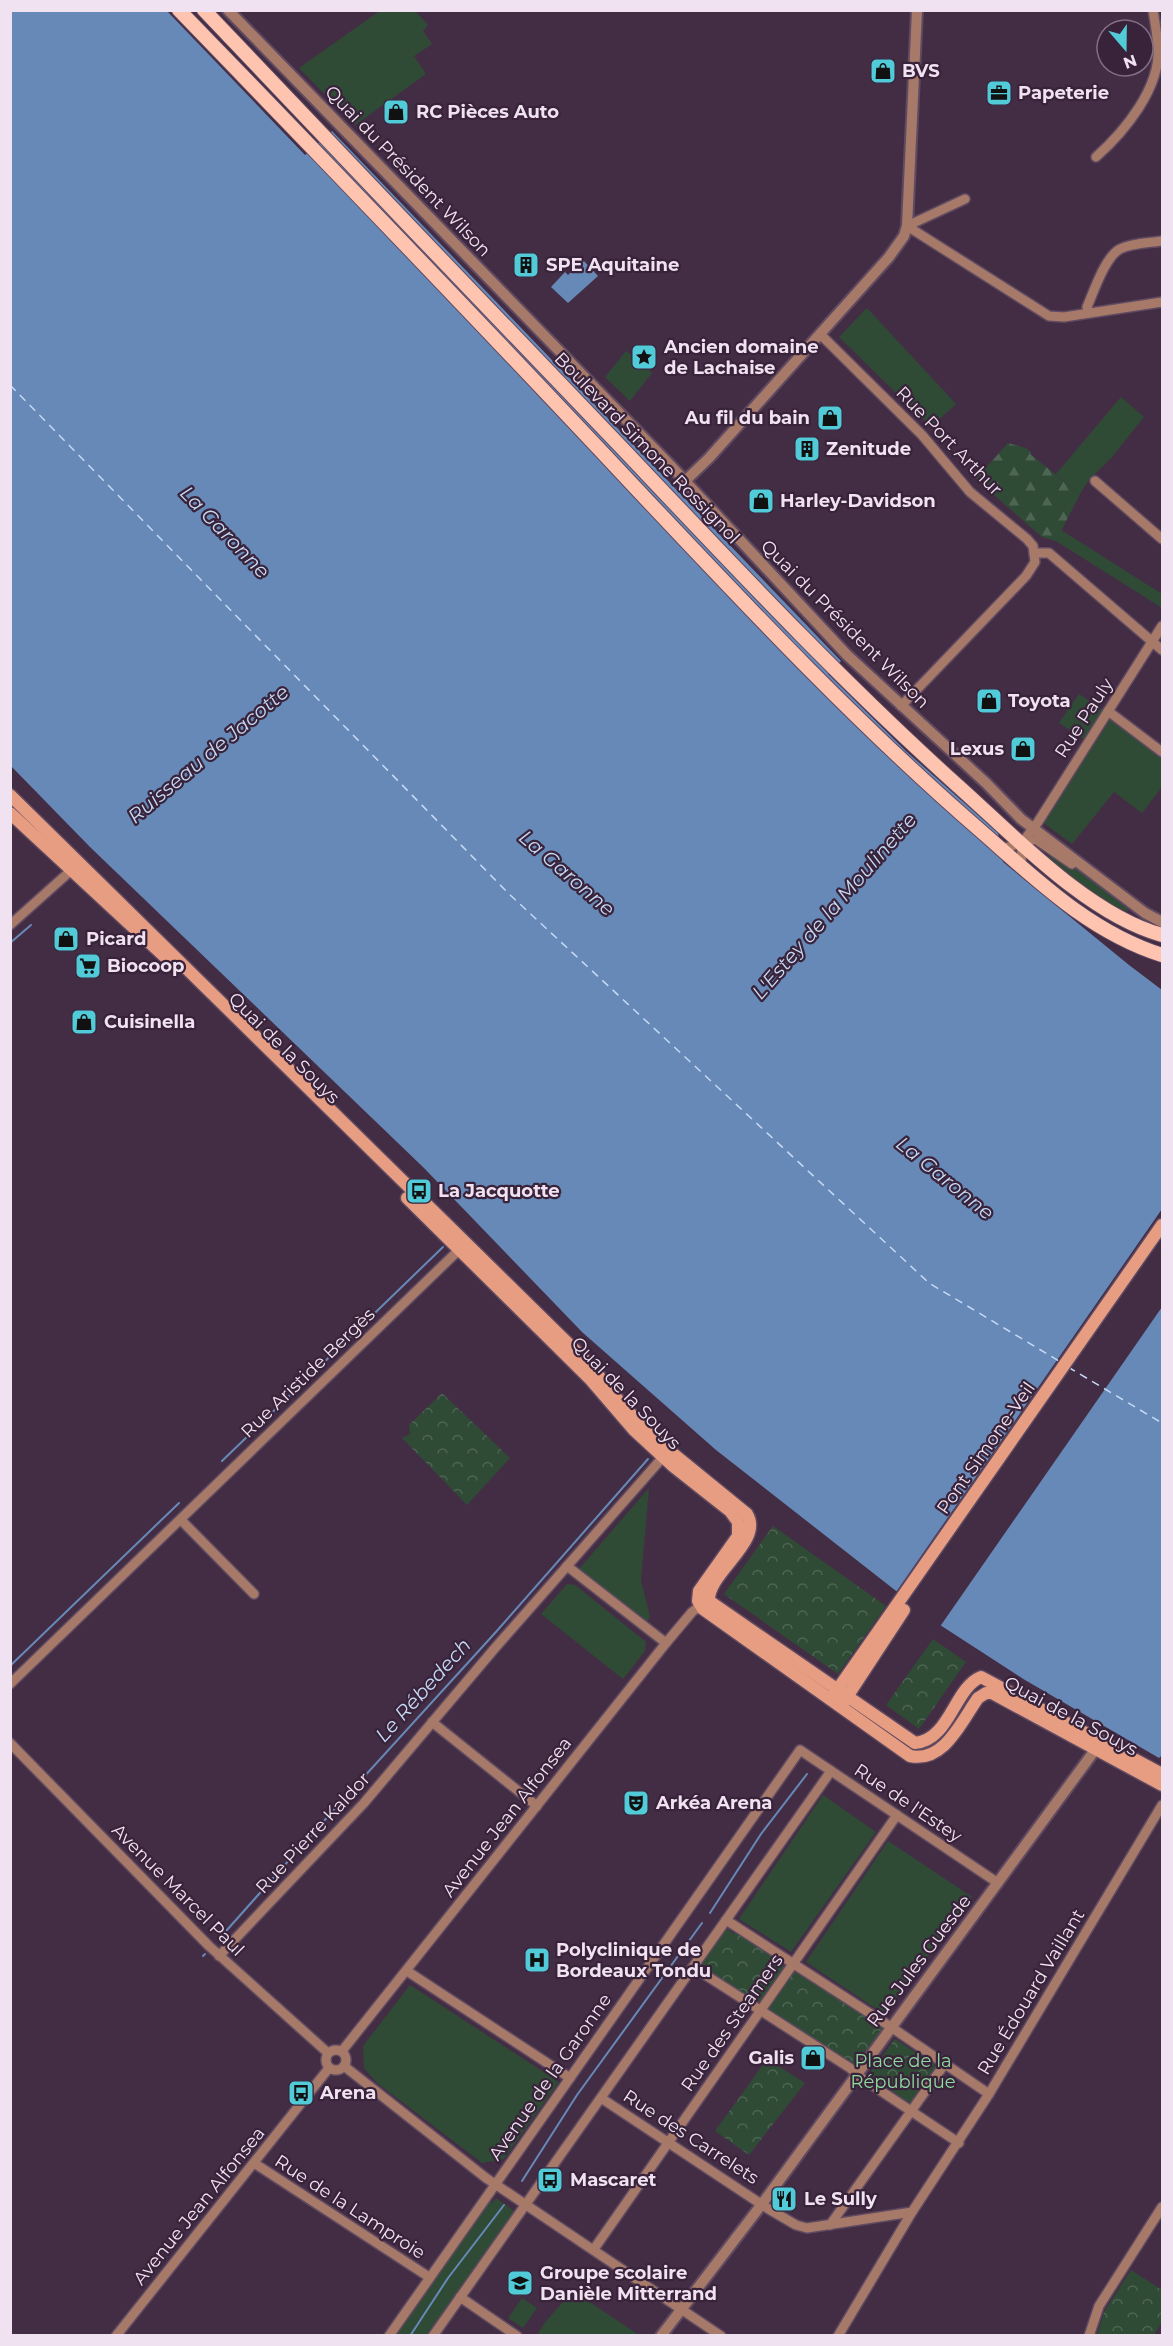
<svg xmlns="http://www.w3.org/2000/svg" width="1173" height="2346" font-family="Montserrat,sans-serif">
	<defs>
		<pattern id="forest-firs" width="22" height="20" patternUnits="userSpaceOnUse" patternTransform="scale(1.5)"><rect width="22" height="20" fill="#2f4b35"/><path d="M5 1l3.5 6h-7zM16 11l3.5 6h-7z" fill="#4d6553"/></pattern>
		<pattern id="park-crowns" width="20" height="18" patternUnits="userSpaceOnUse" patternTransform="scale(1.5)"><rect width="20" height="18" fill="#2f4b35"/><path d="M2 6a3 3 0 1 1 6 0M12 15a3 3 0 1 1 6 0" fill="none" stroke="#4d6553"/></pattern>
	</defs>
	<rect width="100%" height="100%" fill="#432d45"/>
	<!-- green -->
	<g fill="#2f4b35">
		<path d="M 381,10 L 415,11 L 428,25 L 423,31 L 432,44 L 414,56 L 426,74 L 355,125 L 299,68 Z"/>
		<path d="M 867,308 L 956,404 L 931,427 L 839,337 Z"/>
		<path d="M 626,351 L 652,373 L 630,401 L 605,377 Z"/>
		<path d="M 1121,397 L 1144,417 L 1111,458 L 1088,481 L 1080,494 L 1056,474 Z"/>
		<path d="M 1061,530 L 1162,594 L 1162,608 L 1056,541 Z"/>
		<path d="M 1079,694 L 1103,710 L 1084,739 L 1059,723 Z"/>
		<path d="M 1111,718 L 1162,759 L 1162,787 L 1142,813 L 1114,792 L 1072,844 L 1045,824 L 1045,821 Z"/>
		<path d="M 1052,853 L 1082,873 L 1128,909 L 1128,911 C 1103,909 1068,873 1048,857 Z"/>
		<path d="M 649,1488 L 641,1580 L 650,1617 L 646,1623 L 579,1569 Z"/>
		<path d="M 567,1584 L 575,1585 L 646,1642 L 645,1651 L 623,1679 L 541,1614 Z"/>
		<path d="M 823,1795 L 876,1832 L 791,1952 L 739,1919 Z"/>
		<path d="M 888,1841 L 972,1897 L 884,2014 L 806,1962 Z"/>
		<path d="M 410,1985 L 559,2082 L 504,2159 L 482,2163 L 377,2083 L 364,2068 L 363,2046 Z"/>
		<path d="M 496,2198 L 517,2213 L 430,2335 L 393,2336 L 487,2199 L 492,2203 Z"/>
		<path d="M 570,2289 L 639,2335 L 537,2336 C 544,2321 556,2311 567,2297 L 566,2294 Z"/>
		<path d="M 522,2298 L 537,2308 L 523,2328 L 508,2318 Z"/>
	</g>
	<!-- forest -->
	<path fill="url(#forest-firs)" d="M 1008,443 L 1026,448 L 1031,452 L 1030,454 L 1080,494 L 1056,541 L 1042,537 L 976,479 Z"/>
	<!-- park -->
	<g fill="url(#park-crowns)">
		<path d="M 442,1393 L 510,1458 L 467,1505 L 402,1438 L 410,1434 L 409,1425 Z"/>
		<path d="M 773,1526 L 886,1606 L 838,1674 L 724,1594 Z"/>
		<path d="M 933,1639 L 966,1662 L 919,1729 L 886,1705 Z"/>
		<path d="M 725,1927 L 734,1934 L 735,1929 L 780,1958 L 778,1962 L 786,1967 L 761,2003 L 756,2000 L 753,2003 L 703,1971 L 705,1967 L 699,1963 Z"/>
		<path d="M 796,1970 L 884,2028 L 859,2065 L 855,2068 L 767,2009 L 792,1971 Z"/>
		<path d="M 895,2039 L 938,2067 L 911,2104 L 868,2075 Z"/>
		<path d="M 767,2059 L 805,2083 L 749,2155 L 715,2131 Z"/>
		<path d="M 1131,2270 L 1162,2290 L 1162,2322 L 1154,2335 L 1097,2335 L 1104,2312 Z"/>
	</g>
	<!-- water -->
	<g fill="#6789b8">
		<path d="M 10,11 L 167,11 L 305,155 L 332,131 L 841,661 L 828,674 L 907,752 L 998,833 L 1003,862 L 1129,965 L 1162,990 L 1162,1755 L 1159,1758 L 1025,1680 L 937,1623 L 716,1450 L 582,1332 L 424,1168 L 90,847 L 11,766 Z"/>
		<path d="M 583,260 L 598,276 L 568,303 L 551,287 L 565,272 L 568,275 Z"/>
	</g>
	<!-- pier -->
	<path fill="#432d45" d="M 1162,1209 L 1162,1307 L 939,1628 L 894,1595 Z"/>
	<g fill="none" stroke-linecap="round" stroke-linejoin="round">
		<!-- stream -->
		<g stroke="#6789b8" stroke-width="2">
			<path d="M 10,943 L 31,925"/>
			<path d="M 222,1461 L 443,1247"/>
			<path d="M 10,1666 L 179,1503"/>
			<path d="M 710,1913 L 761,1834 L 807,1774"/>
			<path d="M 219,1939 L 331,1813 L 495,1633 L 648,1459"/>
			<path d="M 203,1956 L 205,1954"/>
			<path d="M 522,2181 L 577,2095 L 702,1923"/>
			<path d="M 410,2336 L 448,2278 L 504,2205"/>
		</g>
		<!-- ferry -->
		<g stroke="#c5d9f5" stroke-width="1.5" stroke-dasharray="8 6" stroke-linecap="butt">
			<path d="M 10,385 L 508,893 L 929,1283 L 1059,1361"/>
			<path d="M 1068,1367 L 1162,1423"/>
		</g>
		<!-- minor casing -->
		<g stroke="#5f4a61" stroke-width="12">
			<g id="minor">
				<path d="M 1096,157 C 1124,132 1161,88 1158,47 C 1157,35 1155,22 1153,10"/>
				<path d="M 965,199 L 907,226 L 1049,316 L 1064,317 L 1162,302"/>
				<path d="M 1088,313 L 1087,307 C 1094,291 1105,257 1120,249 C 1132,243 1149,243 1162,241"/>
				<path d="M 820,334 L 922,435 L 970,492 L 1027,539 L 1033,546 L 1035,562 L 1026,576 L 901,706"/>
				<path d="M 1095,481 L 1162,539"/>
				<path d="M 1035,553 L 1049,553 L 1162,650"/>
				<path d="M 1108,711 L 1162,752"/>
				<path d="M 1000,848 C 1016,848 1025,838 1037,840 L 1072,864"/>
				<path d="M 1021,867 L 1022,843 L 1038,822 L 1162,626"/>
				<path d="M 10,925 L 76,866"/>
				<path d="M 181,1520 L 254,1594"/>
				<path d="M 567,1566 L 666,1643"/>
				<path d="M 10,1684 L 464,1245"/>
				<path d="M 432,1722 L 537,1806"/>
				<path d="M 10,1743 L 209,1946 L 328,2053"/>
				<path d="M 726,1920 L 891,2027 L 989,2094"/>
				<path d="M 219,1956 L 364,1803 L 495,1648 L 663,1457"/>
				<path d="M 693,1967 L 850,2068 L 860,2077 L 959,2143"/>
				<path d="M 407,1971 L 570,2078"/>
				<circle cx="336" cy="2060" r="10"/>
				<path d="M 342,2051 L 666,1643 L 692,1612 L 704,1603"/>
				<path d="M 344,2066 L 486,2178 L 721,2336"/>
				<path d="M 601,2098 L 767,2208 L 796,2225 L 807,2228 L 912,2212 L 989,2094 L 1162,1805"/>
				<path d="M 254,2163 L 429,2277"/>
				<path d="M 830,2225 L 944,2065"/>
				<path d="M 594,2249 L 897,1815"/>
				<path d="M 460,2297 L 517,2336"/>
				<path d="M 116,2336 L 329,2068"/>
				<path d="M 389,2336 L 800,1750 L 998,1883"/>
				<path d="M 433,2336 L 831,1771"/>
				<path d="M 838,2336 L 912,2212"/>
				<path d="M 1089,2336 L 1099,2306 L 1162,2207"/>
			</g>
		</g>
		<!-- tertiary casing -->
		<g stroke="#5f4a61" stroke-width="14">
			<g id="tertiary">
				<path d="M 228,10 L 671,466 L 847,655 L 986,783 L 1021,819 L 1145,913 L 1162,922"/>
				<path d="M 685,481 L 709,458 L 889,257 L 904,236 L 907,226 L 917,10"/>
				<path d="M 661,2336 L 762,2204 L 1095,1750"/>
			</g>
		</g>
		<!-- secondary casing -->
		<g stroke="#5f4a61" stroke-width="15">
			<g id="secondary">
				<path d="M 10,795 L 589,1364 L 618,1400 L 650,1435 L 747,1514 C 764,1542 707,1573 709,1601 L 915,1743 C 950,1740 954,1688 981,1677 L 1162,1774"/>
				<path d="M 10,813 L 176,967"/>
				<path d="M 407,1198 L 591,1380 L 634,1430 L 673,1466 L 730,1511 L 738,1522 L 738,1536 L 699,1591 L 698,1601 L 703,1609 L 910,1756 C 944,1763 961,1722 978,1698 L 986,1693 L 992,1693 L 1162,1785"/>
				<path d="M 833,1696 L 1162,1225"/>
				<path d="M 843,1703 L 904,1610"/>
			</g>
		</g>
		<!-- primary casing -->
		<g stroke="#5f4a61" stroke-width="16">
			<g id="primary">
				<path d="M 179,10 C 331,167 482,324 631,483 C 744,603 857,724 982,832 C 1038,881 1090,932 1162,955"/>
				<path d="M 204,10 C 343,157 482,302 622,448 C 731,563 840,680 958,786 C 1015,837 1089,915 1162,935"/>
			</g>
		</g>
		<!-- minor -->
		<use href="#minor" stroke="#a77968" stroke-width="9"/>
		<!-- tertiary -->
		<use href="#tertiary" stroke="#a77968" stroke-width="10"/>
		<!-- secondary -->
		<use href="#secondary" stroke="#e79d82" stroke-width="12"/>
		<!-- primary -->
		<use href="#primary" stroke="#fec4b0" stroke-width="14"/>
	</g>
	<!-- icons -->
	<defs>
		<g id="shop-square" transform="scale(1.35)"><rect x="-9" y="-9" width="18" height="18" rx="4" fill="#52cbd9" stroke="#39233a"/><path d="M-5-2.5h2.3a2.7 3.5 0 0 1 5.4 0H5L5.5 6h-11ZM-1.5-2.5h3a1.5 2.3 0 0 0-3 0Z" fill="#111"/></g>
		<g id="office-square" transform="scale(1.35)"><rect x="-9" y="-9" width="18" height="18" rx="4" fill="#52cbd9" stroke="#39233a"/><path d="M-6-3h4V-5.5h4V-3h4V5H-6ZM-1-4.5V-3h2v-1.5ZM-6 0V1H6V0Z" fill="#111"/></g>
		<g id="building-square" transform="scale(1.35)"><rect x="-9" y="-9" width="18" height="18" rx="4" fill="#52cbd9" stroke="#39233a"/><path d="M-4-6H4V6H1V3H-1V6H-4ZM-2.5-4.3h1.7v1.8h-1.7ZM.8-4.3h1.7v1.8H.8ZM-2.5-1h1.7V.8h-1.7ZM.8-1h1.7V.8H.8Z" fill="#111"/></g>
		<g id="sight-square" transform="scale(1.35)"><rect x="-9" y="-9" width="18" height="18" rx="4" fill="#52cbd9" stroke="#39233a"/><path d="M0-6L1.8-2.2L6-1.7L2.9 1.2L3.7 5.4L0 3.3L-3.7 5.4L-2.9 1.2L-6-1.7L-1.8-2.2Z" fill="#111"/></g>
		<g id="supermarket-square" transform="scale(1.35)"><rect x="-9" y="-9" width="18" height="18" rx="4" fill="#52cbd9" stroke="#39233a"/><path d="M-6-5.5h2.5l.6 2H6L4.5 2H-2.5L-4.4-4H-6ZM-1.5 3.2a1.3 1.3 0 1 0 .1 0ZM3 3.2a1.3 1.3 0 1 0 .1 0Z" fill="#111"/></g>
		<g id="bus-square" transform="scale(1.35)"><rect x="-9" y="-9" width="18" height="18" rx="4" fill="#52cbd9" stroke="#39233a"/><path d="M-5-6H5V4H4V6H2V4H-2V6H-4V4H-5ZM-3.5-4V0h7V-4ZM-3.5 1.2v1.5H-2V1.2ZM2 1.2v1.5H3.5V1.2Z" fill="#111"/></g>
		<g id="theatre-square" transform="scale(1.35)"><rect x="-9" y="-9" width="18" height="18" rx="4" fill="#52cbd9" stroke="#39233a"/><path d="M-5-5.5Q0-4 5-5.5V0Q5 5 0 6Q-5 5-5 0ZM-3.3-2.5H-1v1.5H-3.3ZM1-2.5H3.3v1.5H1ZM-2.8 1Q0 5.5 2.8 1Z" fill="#111"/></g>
		<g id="hospital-square" transform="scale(1.35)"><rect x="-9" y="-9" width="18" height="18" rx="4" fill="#52cbd9" stroke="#39233a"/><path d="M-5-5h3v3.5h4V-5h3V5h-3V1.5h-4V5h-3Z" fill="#111"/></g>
		<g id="restaurant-square" transform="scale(1.35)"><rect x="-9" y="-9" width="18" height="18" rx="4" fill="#52cbd9" stroke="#39233a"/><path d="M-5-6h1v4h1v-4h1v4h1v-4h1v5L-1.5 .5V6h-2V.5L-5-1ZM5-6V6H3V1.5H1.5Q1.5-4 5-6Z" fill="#111"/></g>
		<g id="school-square" transform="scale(1.35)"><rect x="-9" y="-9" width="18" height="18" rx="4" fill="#52cbd9" stroke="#39233a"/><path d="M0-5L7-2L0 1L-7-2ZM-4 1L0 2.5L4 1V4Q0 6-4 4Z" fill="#111"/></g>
	</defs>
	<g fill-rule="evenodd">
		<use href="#shop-square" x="883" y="71"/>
		<use href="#office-square" x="999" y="93"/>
		<use href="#shop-square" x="396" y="112"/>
		<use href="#building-square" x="526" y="265"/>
		<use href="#sight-square" x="644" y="357"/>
		<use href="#shop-square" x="830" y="418"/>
		<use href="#building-square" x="807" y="449"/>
		<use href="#shop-square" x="761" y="501"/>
		<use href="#shop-square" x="989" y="701"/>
		<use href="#shop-square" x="1023" y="749"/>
		<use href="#shop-square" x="66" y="939"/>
		<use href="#supermarket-square" x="88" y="966"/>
		<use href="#shop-square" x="84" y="1022"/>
		<use href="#bus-square" x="419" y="1191"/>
		<use href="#theatre-square" x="636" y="1803"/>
		<use href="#hospital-square" x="537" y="1960"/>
		<use href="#shop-square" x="813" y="2058"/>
		<use href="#bus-square" x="301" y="2093"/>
		<use href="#bus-square" x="550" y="2180"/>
		<use href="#restaurant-square" x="784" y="2199"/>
		<use href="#school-square" x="520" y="2283"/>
	</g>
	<g text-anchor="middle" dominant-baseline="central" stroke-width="4.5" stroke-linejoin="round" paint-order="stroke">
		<!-- poi labels -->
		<g font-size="18" font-weight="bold" fill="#f0e2f1" stroke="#39233a" text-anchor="start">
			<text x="902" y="71">BVS</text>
			<text x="1018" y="93">Papeterie</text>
			<text x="416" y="112">RC Pièces Auto</text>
			<text x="546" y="265">SPE Aquitaine</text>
			<text x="664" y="347">Ancien domaine<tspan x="664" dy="21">de Lachaise</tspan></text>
			<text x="810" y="418" text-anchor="end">Au fil du bain</text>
			<text x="826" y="449">Zenitude</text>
			<text x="780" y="501">Harley-Davidson</text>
			<text x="1008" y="701">Toyota</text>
			<text x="1004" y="749" text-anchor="end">Lexus</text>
			<text x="86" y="939">Picard</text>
			<text x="107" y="966">Biocoop</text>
			<text x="104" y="1022">Cuisinella</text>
			<text x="438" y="1191">La Jacquotte</text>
			<text x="656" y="1803">Arkéa Arena</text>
			<text x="556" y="1950">Polyclinique de<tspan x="556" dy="21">Bordeaux Tondu</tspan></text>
			<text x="794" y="2058" text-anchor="end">Galis</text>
			<text x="320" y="2093">Arena</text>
			<text x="570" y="2180">Mascaret</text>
			<text x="804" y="2199">Le Sully</text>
			<text x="540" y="2273">Groupe scolaire<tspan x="540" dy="21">Danièle Mitterrand</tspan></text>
		</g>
		<!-- street labels -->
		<g font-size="18" fill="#f0e2f1" stroke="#39233a">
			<text transform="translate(408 171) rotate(46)">Quai du Président Wilson</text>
			<text transform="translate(949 441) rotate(46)">Rue Port Arthur</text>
			<text transform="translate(647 448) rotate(46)">Boulevard Simone Rossignol</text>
			<text transform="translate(845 624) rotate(45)">Quai du Président Wilson</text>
			<text transform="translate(1084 718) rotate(-57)">Rue Pauly</text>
			<text transform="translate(284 1048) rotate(45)">Quai de la Souys</text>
			<text transform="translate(308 1373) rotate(-44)">Rue Aristide Bergès</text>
			<text transform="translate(626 1393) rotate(46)">Quai de la Souys</text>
			<text transform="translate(986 1448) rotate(-55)">Pont Simone-Veil</text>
			<text transform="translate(1071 1716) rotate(28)">Quai de la Souys</text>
			<text transform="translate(908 1803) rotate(34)">Rue de l'Estey</text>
			<text transform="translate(507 1817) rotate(-52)">Avenue Jean Alfonsea</text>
			<text transform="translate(313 1833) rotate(-47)">Rue Pierre Kaldor</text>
			<text transform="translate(178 1890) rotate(45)">Avenue Marcel Paul</text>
			<text transform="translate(919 1961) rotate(-53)">Rue Jules Guesde</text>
			<text transform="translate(1031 1992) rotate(-59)">Rue Édouard Vaillant</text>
			<text transform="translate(732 2023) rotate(-55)">Rue des Steamers</text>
			<text transform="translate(550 2077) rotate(-55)">Avenue de la Garonne</text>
			<text transform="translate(691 2137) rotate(33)">Rue des Carrelets</text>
			<text transform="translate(199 2206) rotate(-51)">Avenue Jean Alfonsea</text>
			<text transform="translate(350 2207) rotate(33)">Rue de la Lamproie</text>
		</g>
		<!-- park labels -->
		<g font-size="18" fill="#8ed99d" stroke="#39233a">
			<text x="903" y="2061">Place de la<tspan x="903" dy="21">République</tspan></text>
		</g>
		<!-- water labels -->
		<g font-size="20" font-style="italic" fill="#c5d9f5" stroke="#39233a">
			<text transform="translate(225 532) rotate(46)">La Garonne</text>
			<text transform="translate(208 754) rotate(-40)">Ruisseau de Jacotte</text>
			<text transform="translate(567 873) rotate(41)">La Garonne</text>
			<text transform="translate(834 906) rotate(-49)">L'Estey de la Moulinette</text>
			<text transform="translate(945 1178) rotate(39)">La Garonne</text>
			<text transform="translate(423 1690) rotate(-48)">Le Rébedech</text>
		</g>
	</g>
	<!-- border -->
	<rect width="1173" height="2346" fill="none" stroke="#f0e2f1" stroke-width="24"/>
	<!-- north arrow -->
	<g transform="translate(1125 48) rotate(160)"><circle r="28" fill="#39233a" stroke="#826f83" stroke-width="1.5"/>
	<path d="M0-4.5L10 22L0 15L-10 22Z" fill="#52cbd9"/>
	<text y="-9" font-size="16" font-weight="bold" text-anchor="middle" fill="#f0e2f1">N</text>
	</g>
</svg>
